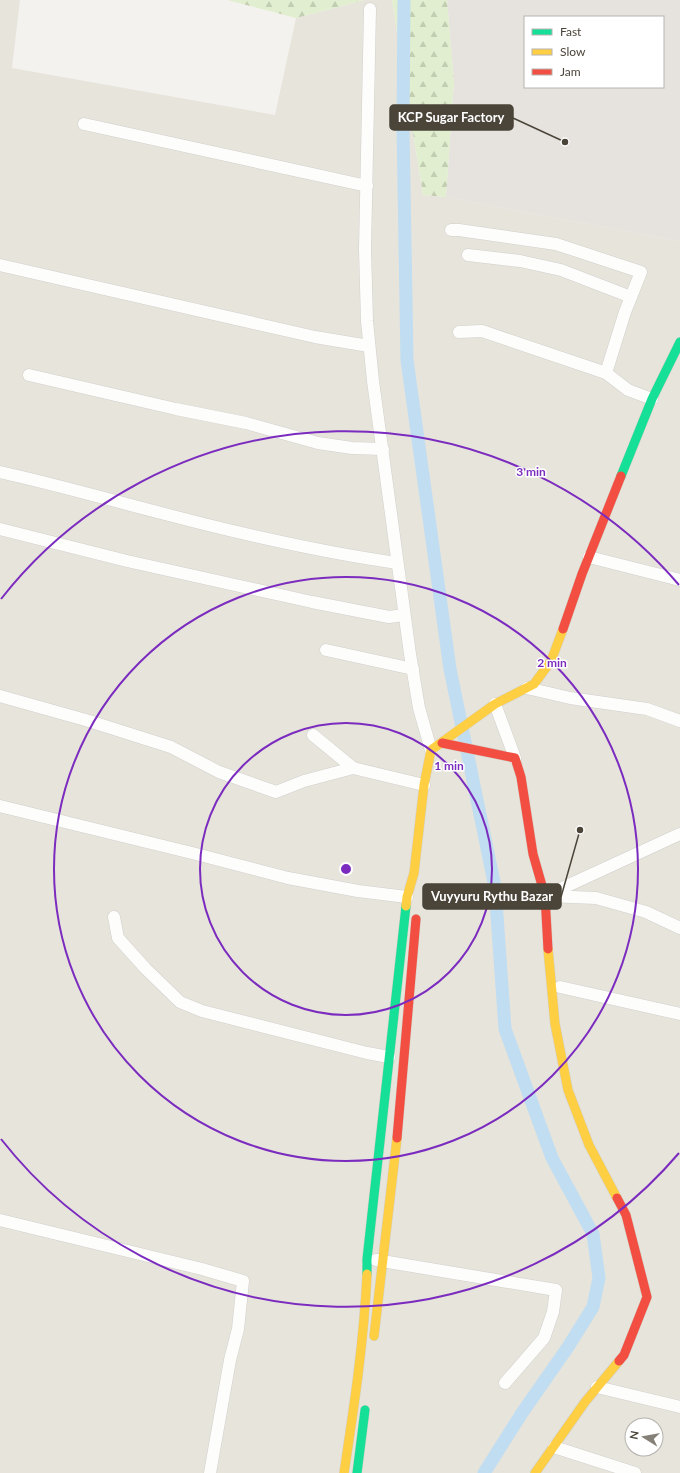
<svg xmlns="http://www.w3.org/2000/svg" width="680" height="1473" font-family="Lato,sans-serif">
	<defs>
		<pattern id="forest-firs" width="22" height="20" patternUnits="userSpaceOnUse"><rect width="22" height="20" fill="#e1eecf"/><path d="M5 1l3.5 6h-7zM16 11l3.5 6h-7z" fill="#c3cdb2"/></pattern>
	</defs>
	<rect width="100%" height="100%" fill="#f4f2ee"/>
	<!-- residential -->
	<path fill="#e7e4dc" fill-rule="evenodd" d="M 0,0 L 20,0 L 12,68 L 275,115 L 296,18 L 365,0 L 392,0 L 423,195 L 446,197 L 680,241 L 680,1473 L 0,1473 ZM 632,1425 L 656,1425 L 656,1449 L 632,1449 Z"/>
	<!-- industrial -->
	<path fill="#e6e2de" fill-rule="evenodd" d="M 447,0 L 680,0 L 680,241 L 446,197 L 454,82 ZM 525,17 L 663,17 L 663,87 L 525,87 Z"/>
	<!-- forest -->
	<g fill="url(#forest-firs)">
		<path d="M 227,0 L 365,0 L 296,18 Z"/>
		<path d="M 392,0 L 447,0 L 454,82 L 446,197 L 423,195 Z"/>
	</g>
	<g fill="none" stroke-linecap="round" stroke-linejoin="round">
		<!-- canal -->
		<path stroke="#c0ddf1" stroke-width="13" d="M 404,0 L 403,127 L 407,360 L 450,669 L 495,887 L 505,1029 L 552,1158 L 593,1234 L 599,1278 L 593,1307 L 568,1347 L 522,1413 L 484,1473"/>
		<!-- street casing -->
		<g stroke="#d2d0cb" stroke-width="13">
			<g id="street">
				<path d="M 370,9 L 365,249 L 367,321 L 373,381 L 410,654 L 419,708 L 431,750"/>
				<path d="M 84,124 L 367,186"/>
				<path d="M 451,230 L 459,230 L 556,244 L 641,272 L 625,312 L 606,373 L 628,390 L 652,399"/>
				<path d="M 468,255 L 520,261 L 561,270 L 631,297"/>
				<path d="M 0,265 L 315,337 L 369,346"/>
				<path d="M 459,332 L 482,331 L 606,373"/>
				<path d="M 29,375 L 176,409 L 246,423 L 318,443 L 352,448 L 383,449"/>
				<path d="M 0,472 C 55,484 110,500 165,514 C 241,534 319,552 397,563"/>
				<path d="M 0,529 L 127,561 L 312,602 L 389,617 L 404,615"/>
				<path d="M 589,557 L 680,580"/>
				<path d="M 326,650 L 413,669"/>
				<path d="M 527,688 L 570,698 L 647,709 L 680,721"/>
				<path d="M 0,696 L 89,721 L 171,747 L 219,772 L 276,792 L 304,781 L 353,768"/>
				<path d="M 495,704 L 515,758"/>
				<path d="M 313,735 L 353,768 L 424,785"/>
				<path d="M 0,806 L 196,854 L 288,878 L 358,891 L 407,897"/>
				<path d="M 545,896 L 680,834"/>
				<path d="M 548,896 L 596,898 L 646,912 L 680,928"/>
				<path d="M 114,917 L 118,938 L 146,969 L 180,1002 L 202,1011 L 367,1053 L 389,1057"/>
				<path d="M 560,987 L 680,1014"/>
				<path d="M 0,1220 L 202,1269 L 243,1281 L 238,1329 L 230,1360 L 210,1473"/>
				<path d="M 376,1260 L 556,1290 L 553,1312 L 544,1338 L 505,1383"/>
				<path d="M 597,1387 L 680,1407"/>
				<path d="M 554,1447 L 635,1473"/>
			</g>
		</g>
		<!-- fast casing -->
		<g stroke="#d3cfc5" stroke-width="10">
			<g id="fast">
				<path d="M 621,476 L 652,399 L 680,342"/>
				<path d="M 367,1274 L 367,1259 L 406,906"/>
				<path d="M 357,1473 L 365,1410"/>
			</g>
		</g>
		<!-- slow casing -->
		<g stroke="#d3cfc5" stroke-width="10">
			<g id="slow">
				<path d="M 406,906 L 407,897 L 414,873 L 424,785 L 431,750 L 495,704 L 534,684 L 551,661 L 563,629"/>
				<path d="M 548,949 L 555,1024 L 568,1090 L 589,1145 L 617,1198"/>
				<path d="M 374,1336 L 397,1138"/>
				<path d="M 344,1473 C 354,1407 364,1341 367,1274"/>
				<path d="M 535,1473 L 585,1402 L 619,1361"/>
			</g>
		</g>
		<!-- jam casing -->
		<g stroke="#d3cfc5" stroke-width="10">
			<g id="jam">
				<path d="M 563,629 L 582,574 L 621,476"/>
				<path d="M 442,743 L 515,758 L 521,777 L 533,854 L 545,896 L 548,949"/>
				<path d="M 397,1138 L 416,919"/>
				<path d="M 617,1198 L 626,1215 L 647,1297 L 624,1355 L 619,1361"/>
			</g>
		</g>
		<!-- street -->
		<use href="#street" stroke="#fdfdfc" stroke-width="12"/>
		<!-- fast -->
		<use href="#fast" stroke="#16e098" stroke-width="9"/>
		<!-- slow -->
		<use href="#slow" stroke="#ffcf43" stroke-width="9"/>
		<!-- jam -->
		<use href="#jam" stroke="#f24e42" stroke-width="9"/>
	</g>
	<!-- distance rings -->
	<g fill="none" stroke="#7b2cbf" stroke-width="2">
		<circle cx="346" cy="869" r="146"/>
		<circle cx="346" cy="869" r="292"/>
		<path d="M679 1153A438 438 0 0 1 1 1139M1 599A438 438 0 0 1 679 585"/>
	</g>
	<circle cx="346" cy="869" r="6" fill="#7b2cbf" stroke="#fff" stroke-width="2"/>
	<g font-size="12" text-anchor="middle" font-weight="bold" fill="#7b2cbf" stroke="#fff" stroke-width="3" stroke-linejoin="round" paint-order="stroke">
		<text x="531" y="476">3 min</text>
		<text x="552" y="667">2 min</text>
		<text x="449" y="770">1 min</text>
	</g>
	<!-- callouts -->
	<path fill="none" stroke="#4b4439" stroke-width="1.5" d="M565 142L513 118M580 830L561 897"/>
	<g fill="#4b4439" stroke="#fff" stroke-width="1.5">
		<circle cx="565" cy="142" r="4"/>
		<circle cx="580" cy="830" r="4"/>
	</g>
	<g fill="#4b4439" stroke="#4b4439" stroke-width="1.5">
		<rect x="390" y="105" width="123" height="25" rx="4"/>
		<rect x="423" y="884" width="138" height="25" rx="4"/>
	</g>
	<g font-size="13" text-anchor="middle" font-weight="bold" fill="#fff">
		<text x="451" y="122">KCP Sugar Factory</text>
		<text x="492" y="901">Vuyyuru Rythu Bazar</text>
	</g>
	<!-- legend -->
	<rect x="524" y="16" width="140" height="72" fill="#ffffff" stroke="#b7b4b0"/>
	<rect x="532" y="29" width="20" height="6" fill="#16e098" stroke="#b7b4b0"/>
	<text x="560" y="36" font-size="12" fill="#4b4439">Fast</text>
	<rect x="532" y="49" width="20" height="6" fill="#ffcf43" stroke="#b7b4b0"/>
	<text x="560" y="56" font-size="12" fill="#4b4439">Slow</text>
	<rect x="532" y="69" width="20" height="6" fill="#f24e42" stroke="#b7b4b0"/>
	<text x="560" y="76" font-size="12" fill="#4b4439">Jam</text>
	<!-- north arrow -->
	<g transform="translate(644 1437) rotate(281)"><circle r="19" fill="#ffffff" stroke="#b7b4b0"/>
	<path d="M0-3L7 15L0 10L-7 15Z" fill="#868178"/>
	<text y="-6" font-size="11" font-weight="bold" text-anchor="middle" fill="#4b4439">N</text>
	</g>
</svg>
